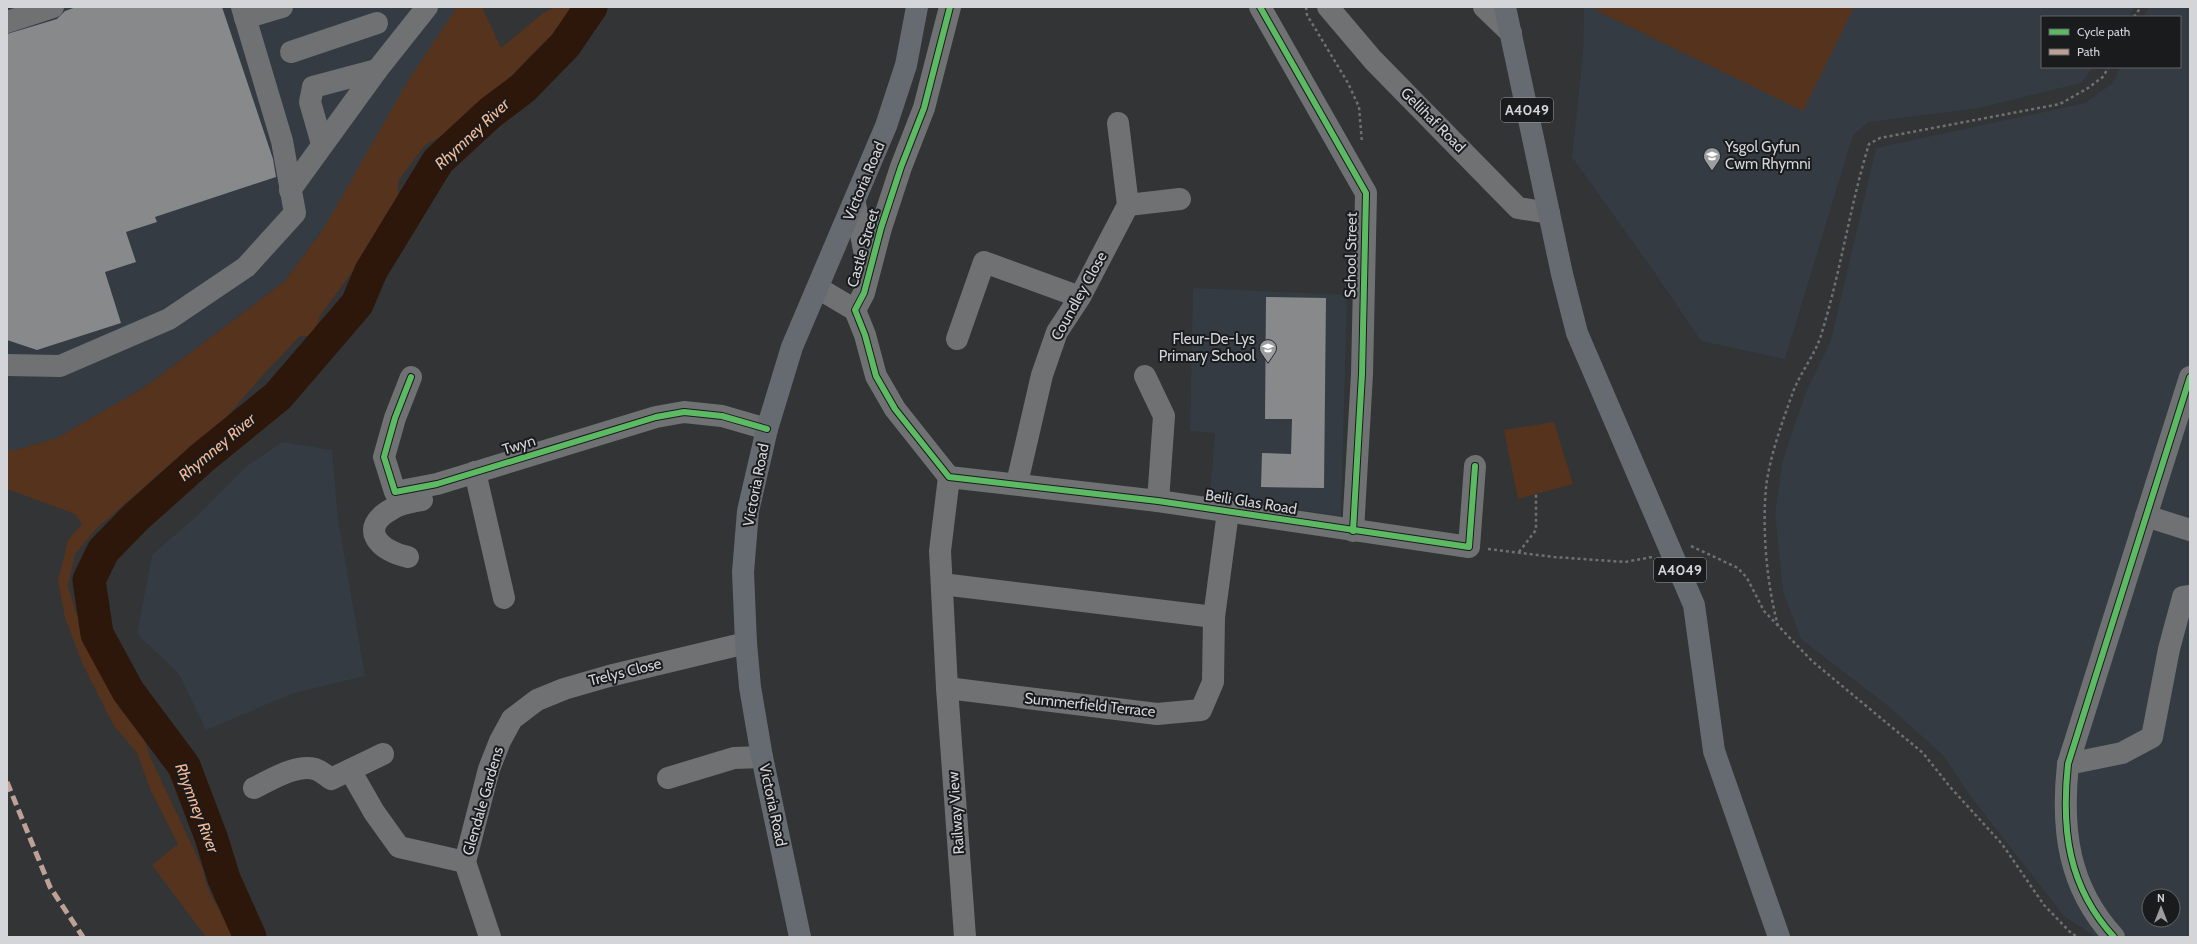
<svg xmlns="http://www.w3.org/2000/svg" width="2197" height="944" font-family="Cabin,sans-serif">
	<rect width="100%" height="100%" fill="#323436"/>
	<!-- built -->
	<g fill="#343b43" fill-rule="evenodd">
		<path d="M 7,7 L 457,7 L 324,228 L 285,281 L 145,387 L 57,438 L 16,450 L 7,450 Z"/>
		<path d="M 1584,7 L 2135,7 L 2128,17 L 2042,17 L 2042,67 L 2093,67 L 2081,83 L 1979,108 L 1869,122 L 1853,135 L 1785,359 L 1701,341 L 1657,276 L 1572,157 L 1583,53 Z"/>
		<path d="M 2149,7 L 2190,7 L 2190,937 L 2096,937 L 2064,916 L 1968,793 L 1943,755 L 1888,706 L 1801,639 L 1783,592 L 1775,513 L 1783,459 L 1806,392 L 1831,340 L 1876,148 L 2085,103 L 2113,83 L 2120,67 L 2180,67 L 2180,17 L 2143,17 ZM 2149,896 L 2173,896 L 2173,920 L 2149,920 Z"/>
		<path d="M 1193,288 L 1347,295 L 1341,517 L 1210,494 L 1215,433 L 1190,431 Z"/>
		<path d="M 282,442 L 332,450 L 338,518 L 365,676 L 294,693 L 206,730 L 179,674 L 137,634 L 152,555 L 200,513 L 247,466 Z"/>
	</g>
	<!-- green -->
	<g fill="#56331d">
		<path d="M 457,7 L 482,7 L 501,48 L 542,14 L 555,7 L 571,7 L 551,36 L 529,57 L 501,89 L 470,109 L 446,134 L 425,145 L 398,181 L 398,202 L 355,268 L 320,316 L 313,336 L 300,336 L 263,375 L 215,430 L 201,437 L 96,529 L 75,554 L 68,586 L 76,613 L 119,708 L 142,734 L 151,759 L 203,869 C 206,895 224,916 239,937 L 206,937 L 152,865 L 178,844 L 151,791 L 137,753 L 114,726 L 83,665 L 65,618 L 58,581 L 68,540 L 82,524 L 75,514 L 7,489 L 7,450 L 16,450 L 57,438 L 145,387 L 285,281 L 324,228 L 409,79 Z"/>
		<path d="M 1597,7 L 1854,7 L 1803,111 L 1595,10 Z"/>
		<path d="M 1554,422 L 1573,484 L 1518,499 L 1504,430 Z"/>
	</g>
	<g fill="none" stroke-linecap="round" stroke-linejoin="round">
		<!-- river -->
		<path stroke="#2c170a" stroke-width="33" d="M 250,937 L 224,879 L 211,837 L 184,766 L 128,691 L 97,634 L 89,580 L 103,551 L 135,518 L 202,458 L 278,396 L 357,304 L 371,271 L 438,161 L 490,113 L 523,88 L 565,45 L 591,7"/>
	</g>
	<!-- building -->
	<g fill="#87898b">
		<path d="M 76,7 L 222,7 L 273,159 L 276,177 L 155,217 L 157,222 L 126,232 L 136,262 L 105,272 L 121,323 L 37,350 L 7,340 L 7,34 L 57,19 L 65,11 Z"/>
		<path d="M 1266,297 L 1326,298 L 1324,488 L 1261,487 L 1262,453 L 1291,454 L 1292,419 L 1265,419 Z"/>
	</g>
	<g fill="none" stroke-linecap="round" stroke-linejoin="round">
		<!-- path -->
		<g stroke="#6e7072" stroke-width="2.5" stroke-dasharray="3 3" stroke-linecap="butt">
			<path d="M 1306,7 L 1307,15 L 1348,83 L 1359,107 L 1362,143"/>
			<path d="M 2134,17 L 2141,7"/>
			<path d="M 1691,546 L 1738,568 L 1747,578 L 1764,611 L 1812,661 L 1923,753 L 1951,788 L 2002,844 L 2044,905 L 2071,933 L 2078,937"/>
			<path d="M 1488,549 L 1554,557 L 1625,562 L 1652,557"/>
			<path d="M 1519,552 L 1536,530 L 1536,494"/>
			<path d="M 1778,626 C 1767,585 1762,531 1766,488 C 1769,458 1783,420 1793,392 C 1801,371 1816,354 1822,332 C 1841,270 1850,206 1869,144 L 1880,138 L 2060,104 L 2088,88 L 2104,76 L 2108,67"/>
		</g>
		<!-- minor -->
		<g stroke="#6f7173" stroke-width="22">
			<path d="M 1260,7 L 1366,193 L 1362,374 L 1353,531"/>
			<path d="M 1328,7 L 1373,60 L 1518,208 L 1549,213"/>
			<path d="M 1484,7 L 1511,33"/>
			<path d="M 245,18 L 282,7"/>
			<path d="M 7,22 L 53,7"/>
			<path d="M 291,52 L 377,23"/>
			<path d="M 322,144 L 310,102 L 313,87 L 377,70"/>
			<path d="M 290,190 L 377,70 L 427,7"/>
			<path d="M 855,204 L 868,270"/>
			<path d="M 1128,205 L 1180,199"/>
			<path d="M 818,288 L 855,310"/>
			<path d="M 957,339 L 984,262 L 1080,297"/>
			<path d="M 7,365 L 60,366 L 169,319 L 246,267 L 295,213 L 282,141 L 242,7"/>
			<path d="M 1145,376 L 1164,416 L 1158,501"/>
			<path d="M 411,377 L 395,418 L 384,457 L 395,492 L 437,484 L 656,417 L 684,412 L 722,416 L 767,429"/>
			<path d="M 475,472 L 504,598"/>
			<path d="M 949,477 L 1158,501 L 1469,547 L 1475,466"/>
			<path d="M 949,477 L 895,409 L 876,376 L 865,335 L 855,310 L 864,293 L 881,228 L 901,167 L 924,108 L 950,7"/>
			<path d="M 949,477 L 940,551 L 947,688 L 965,937"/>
			<path d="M 1017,483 L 1042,375 L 1057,332 L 1080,297 L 1128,205 L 1118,123"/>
			<path d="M 2146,516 L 2190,530"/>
			<path d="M 408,557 C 379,551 357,528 392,509 C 401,503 412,502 422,500"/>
			<path d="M 942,584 L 1214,617"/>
			<path d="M 947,688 L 1157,714 L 1201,710 L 1213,682 L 1214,617 L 1228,512"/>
			<path d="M 2068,764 L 2122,753 L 2152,737 L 2169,649 L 2183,597 L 2190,596"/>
			<path d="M 350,770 L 374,812 L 399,847 L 465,862"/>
			<path d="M 668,778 L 734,758 L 762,757"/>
			<path d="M 254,788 C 271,780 295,764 315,769 C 321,771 327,776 331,779 L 383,754"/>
			<path d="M 490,937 L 465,862 L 489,769 L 500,741 L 512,719 L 537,700 L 564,689 L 609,676 L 746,643"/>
			<path d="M 2114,937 C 2068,887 2061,829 2068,764 L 2190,377"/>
		</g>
		<!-- major -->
		<g stroke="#666b72" stroke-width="22">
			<path d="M 1505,7 L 1562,274 L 1577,333 L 1694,605 L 1714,751 L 1779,937"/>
			<path d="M 800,937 L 762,757 L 750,687 L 746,643 L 743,572 L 748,511 L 767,429 L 792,347 L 886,126 L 906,65 L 917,7"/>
		</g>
		<!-- quiet -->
		<path stroke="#bda197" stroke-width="5" stroke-dasharray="10 5" stroke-linecap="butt" d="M 7,782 L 50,887 L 83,937"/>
		<!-- cycleway casing -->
		<g stroke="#1a1b1d" stroke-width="8">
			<g id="cycleway">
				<path d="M 950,7 L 924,108 L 901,167 L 881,228 L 864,293 L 855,310 L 865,335 L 876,376 L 895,409 L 949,477 L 1158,501 L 1469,547 L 1475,466"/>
				<path d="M 1260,7 L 1366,193 L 1362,374 L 1353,531"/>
				<path d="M 411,377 L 395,418 L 384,457 L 395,492 L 437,484 L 656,417 L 684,412 L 722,416 L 767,429"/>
				<path d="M 2114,937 C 2068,887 2061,829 2068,764 L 2190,377"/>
			</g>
		</g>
		<!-- cycleway -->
		<use href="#cycleway" stroke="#5cba63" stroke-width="6"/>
	</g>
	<!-- icons -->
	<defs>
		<g id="school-pin" transform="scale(0.9)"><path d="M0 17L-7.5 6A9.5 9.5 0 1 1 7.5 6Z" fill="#9b9d9f" stroke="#1a1b1d"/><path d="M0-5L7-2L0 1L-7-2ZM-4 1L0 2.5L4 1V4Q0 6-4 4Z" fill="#fff"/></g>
	</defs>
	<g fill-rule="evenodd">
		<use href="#school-pin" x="1712" y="156"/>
		<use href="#school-pin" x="1268" y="348"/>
	</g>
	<g text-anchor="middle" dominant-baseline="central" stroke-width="4" stroke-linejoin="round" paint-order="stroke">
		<!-- shield labels -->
		<g fill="#1a1b1d" stroke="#9c9da0" stroke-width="1">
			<rect x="1501" y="98" width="52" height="24" rx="3"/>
			<rect x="1654" y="558" width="52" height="24" rx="3"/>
		</g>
		<g font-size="14" font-weight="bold" fill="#d3d5d8">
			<text x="1527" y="110">A4049</text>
			<text x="1680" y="570">A4049</text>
		</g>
		<!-- street labels -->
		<g font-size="15" fill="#d3d5d8" stroke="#1a1b1d">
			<text transform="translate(1433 120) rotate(45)">Gellihaf Road</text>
			<text transform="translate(864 181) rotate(-67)">Victoria Road</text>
			<text transform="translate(863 248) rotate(-74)">Castle Street</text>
			<text transform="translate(1351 255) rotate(-89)">School Street</text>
			<text transform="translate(1079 296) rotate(-61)">Coundley Close</text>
			<text transform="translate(519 445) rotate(-17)">Twyn</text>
			<text transform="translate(756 485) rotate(-79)">Victoria Road</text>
			<text transform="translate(1251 502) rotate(9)">Beili Glas Road</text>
			<text transform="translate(625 672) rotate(-14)">Trelys Close</text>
			<text transform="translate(1090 705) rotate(6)">Summerfield Terrace</text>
			<text transform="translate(483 801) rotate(-74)">Glendale Gardens</text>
			<text transform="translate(773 805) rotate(78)">Victoria Road</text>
			<text transform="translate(956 813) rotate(-94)">Railway View</text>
		</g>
		<!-- poi labels -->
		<g font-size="15" fill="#d3d5d8" stroke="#1a1b1d" text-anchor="start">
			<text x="1725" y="147">Ysgol Gyfun<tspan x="1725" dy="17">Cwm Rhymni</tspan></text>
			<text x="1255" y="339" text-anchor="end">Fleur-De-Lys<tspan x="1255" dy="17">Primary School</tspan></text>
		</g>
		<!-- water labels -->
		<g font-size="16" font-style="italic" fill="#f5b894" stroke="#1a1b1d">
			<text transform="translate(472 134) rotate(-43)">Rhymney River</text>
			<text transform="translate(217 447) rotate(-40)">Rhymney River</text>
			<text transform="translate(197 808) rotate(69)">Rhymney River</text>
		</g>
	</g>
	<!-- border -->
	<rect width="2197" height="944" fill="none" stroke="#d3d5d8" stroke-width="16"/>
	<!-- legend -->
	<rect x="2041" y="16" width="140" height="52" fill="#1a1b1d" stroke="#646568"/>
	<rect x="2049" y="29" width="20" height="6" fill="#5cba63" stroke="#646568"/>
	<text x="2077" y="36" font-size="12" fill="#d3d5d8">Cycle path</text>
	<rect x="2049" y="49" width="20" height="6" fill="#bda197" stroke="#646568"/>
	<text x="2077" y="56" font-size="12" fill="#d3d5d8">Path</text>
	<!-- north arrow -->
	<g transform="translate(2161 908)"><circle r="19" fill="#1a1b1d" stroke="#646568"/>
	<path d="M0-3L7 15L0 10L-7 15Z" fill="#9b9d9f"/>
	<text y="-6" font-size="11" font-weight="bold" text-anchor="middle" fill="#d3d5d8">N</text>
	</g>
</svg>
